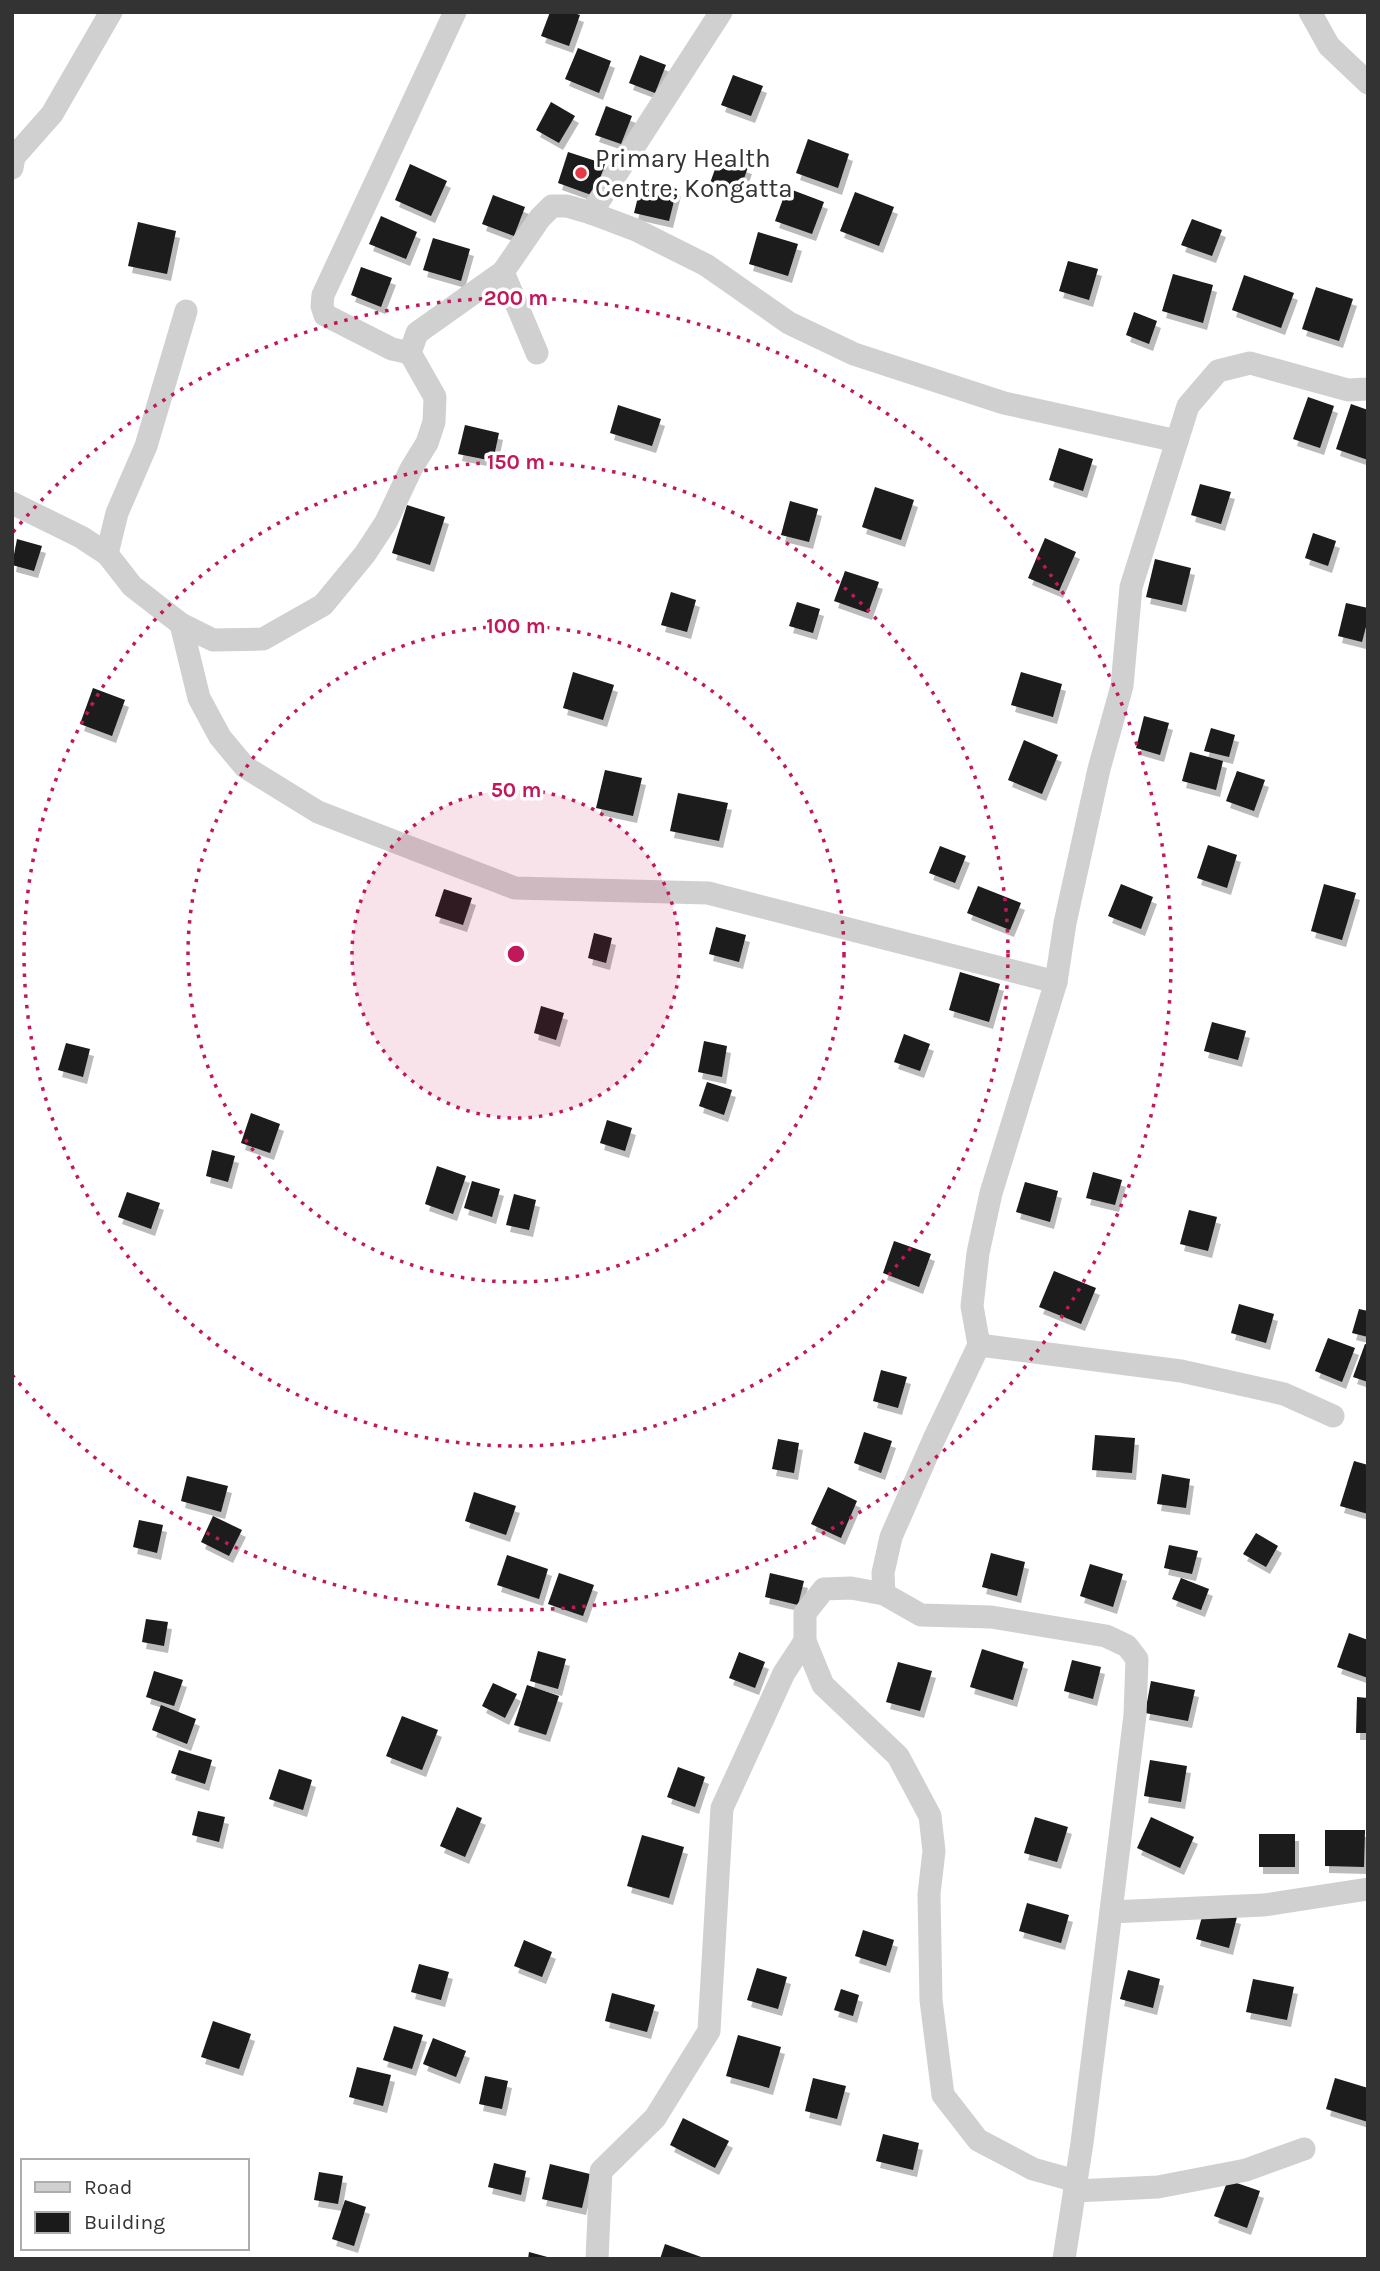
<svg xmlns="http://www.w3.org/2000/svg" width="1380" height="2271" font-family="Karla,sans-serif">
	<defs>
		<filter id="shadow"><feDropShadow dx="4" dy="7" stdDeviation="0" flood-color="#0004"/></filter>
	</defs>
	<rect width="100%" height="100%" fill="#fff"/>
	<!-- building -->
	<g fill="#1a1a1a" filter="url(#shadow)">
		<path d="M 550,12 L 571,12 L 580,15 L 569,46 L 541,36 Z"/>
		<path d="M 578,48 L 611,61 L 599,93 L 565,79 Z"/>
		<path d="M 640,55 L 666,65 L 655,93 L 629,83 Z"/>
		<path d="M 733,75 L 763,86 L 751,116 L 721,105 Z"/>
		<path d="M 551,102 L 575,116 L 559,143 L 536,130 Z"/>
		<path d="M 606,106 L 632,116 L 621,144 L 595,135 Z"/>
		<path d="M 808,139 L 849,154 L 838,188 L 796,173 Z"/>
		<path d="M 568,152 L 605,164 L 594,196 L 558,183 Z"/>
		<path d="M 719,158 L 748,167 L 738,196 L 709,186 Z"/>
		<path d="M 410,164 L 447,181 L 431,216 L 395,200 Z"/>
		<path d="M 642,181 L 677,189 L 669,221 L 634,213 Z"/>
		<path d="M 787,188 L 824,202 L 812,234 L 775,221 Z"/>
		<path d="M 855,192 L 894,207 L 879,246 L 840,231 Z"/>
		<path d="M 493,195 L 525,207 L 514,236 L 482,224 Z"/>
		<path d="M 381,216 L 417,232 L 406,259 L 369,244 Z"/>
		<path d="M 1192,219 L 1222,230 L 1212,256 L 1181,245 Z"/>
		<path d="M 138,222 L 176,231 L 167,274 L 128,266 Z"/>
		<path d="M 758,232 L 798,244 L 788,276 L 749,264 Z"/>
		<path d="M 433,238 L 470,249 L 461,281 L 423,270 Z"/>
		<path d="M 1068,261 L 1098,269 L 1089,300 L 1059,291 Z"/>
		<path d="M 361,267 L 392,278 L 381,307 L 351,295 Z"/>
		<path d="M 1173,274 L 1213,285 L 1203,323 L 1162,311 Z"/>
		<path d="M 1244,275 L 1294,293 L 1281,328 L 1232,310 Z"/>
		<path d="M 1316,287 L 1353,299 L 1339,341 L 1302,329 Z"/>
		<path d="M 1134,312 L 1157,321 L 1149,344 L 1126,335 Z"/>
		<path d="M 1308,397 L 1334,406 L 1320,448 L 1293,439 Z"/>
		<path d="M 1351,404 L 1368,410 L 1368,460 L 1336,449 Z"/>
		<path d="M 618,405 L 661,419 L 652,446 L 610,433 Z"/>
		<path d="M 465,425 L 499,433 L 493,461 L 458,454 Z"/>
		<path d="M 1059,448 L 1093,459 L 1083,491 L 1049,480 Z"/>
		<path d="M 1200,484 L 1231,492 L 1221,524 L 1191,515 Z"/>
		<path d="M 875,487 L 914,500 L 901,540 L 862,527 Z"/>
		<path d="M 790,501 L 818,509 L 809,542 L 781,535 Z"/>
		<path d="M 407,505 L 445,517 L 430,565 L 392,553 Z"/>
		<path d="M 1313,533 L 1336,541 L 1328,566 L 1305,558 Z"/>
		<path d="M 1045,538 L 1076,552 L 1059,591 L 1028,578 Z"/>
		<path d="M 17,539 L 42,546 L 34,571 L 12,565 Z"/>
		<path d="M 1155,559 L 1191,568 L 1182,605 L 1146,597 Z"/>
		<path d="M 845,571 L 879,582 L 868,613 L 834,601 Z"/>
		<path d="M 671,592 L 696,600 L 687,632 L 661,625 Z"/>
		<path d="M 797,602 L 820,609 L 813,633 L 789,626 Z"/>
		<path d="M 1346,603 L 1368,608 L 1368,619 L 1362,642 L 1338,636 Z"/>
		<path d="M 573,672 L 614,685 L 603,720 L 563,708 Z"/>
		<path d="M 1021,672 L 1062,684 L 1053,717 L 1011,705 Z"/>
		<path d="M 93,688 L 125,700 L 112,736 L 80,724 Z"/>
		<path d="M 1144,716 L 1169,723 L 1160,755 L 1136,748 Z"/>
		<path d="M 1211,728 L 1235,735 L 1229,757 L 1204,751 Z"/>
		<path d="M 1024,740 L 1058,755 L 1042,794 L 1008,780 Z"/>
		<path d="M 1190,752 L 1223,761 L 1216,790 L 1182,781 Z"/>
		<path d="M 605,770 L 642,778 L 633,816 L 596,808 Z"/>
		<path d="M 1237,771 L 1265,780 L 1254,811 L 1226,801 Z"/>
		<path d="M 678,793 L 728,803 L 719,841 L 670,831 Z"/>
		<path d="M 1208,845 L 1237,855 L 1227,888 L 1197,878 Z"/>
		<path d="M 940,846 L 966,856 L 955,883 L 929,873 Z"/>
		<path d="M 1121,884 L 1153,897 L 1141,929 L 1108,916 Z"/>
		<path d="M 1324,884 L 1356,893 L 1342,940 L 1311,931 Z"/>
		<path d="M 978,886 L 1021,903 L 1010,930 L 967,913 Z"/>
		<path d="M 444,889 L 472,898 L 463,925 L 435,916 Z"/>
		<path d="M 716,927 L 746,935 L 739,962 L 709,954 Z"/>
		<path d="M 594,933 L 612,938 L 606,963 L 588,958 Z"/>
		<path d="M 960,972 L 1000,984 L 989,1022 L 949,1010 Z"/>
		<path d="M 541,1006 L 564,1013 L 556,1040 L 534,1033 Z"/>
		<path d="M 1212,1022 L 1246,1031 L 1238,1060 L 1204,1051 Z"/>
		<path d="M 904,1034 L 930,1044 L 920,1071 L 894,1062 Z"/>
		<path d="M 704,1041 L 727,1046 L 722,1077 L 698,1072 Z"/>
		<path d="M 66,1043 L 90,1049 L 83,1077 L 58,1070 Z"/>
		<path d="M 707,1082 L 732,1090 L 724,1115 L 699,1106 Z"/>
		<path d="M 251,1113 L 280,1124 L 270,1153 L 241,1143 Z"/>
		<path d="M 607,1120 L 632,1128 L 625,1151 L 600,1143 Z"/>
		<path d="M 212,1150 L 235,1156 L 228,1182 L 206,1176 Z"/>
		<path d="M 437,1166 L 466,1176 L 453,1214 L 425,1204 Z"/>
		<path d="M 1093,1172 L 1122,1180 L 1115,1205 L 1086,1198 Z"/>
		<path d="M 472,1181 L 500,1189 L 492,1217 L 464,1208 Z"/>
		<path d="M 1025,1182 L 1058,1191 L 1050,1222 L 1016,1212 Z"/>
		<path d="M 127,1192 L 160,1203 L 151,1229 L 118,1217 Z"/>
		<path d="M 514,1194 L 536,1200 L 529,1230 L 506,1225 Z"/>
		<path d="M 1189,1210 L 1217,1217 L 1208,1251 L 1180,1244 Z"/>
		<path d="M 894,1241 L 931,1254 L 919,1287 L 883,1273 Z"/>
		<path d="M 1054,1271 L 1096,1288 L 1081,1324 L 1039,1307 Z"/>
		<path d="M 1239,1304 L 1274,1314 L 1266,1343 L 1231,1333 Z"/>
		<path d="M 1359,1309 L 1368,1311 L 1368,1337 L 1352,1333 Z"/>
		<path d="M 1328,1338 L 1355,1348 L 1342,1382 L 1315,1371 Z"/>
		<path d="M 1365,1344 L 1368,1345 L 1368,1382 L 1353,1377 Z"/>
		<path d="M 881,1370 L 907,1377 L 898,1408 L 873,1401 Z"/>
		<path d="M 864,1432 L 892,1441 L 881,1473 L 854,1463 Z"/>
		<path d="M 1095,1435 L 1135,1438 L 1132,1473 L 1092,1470 Z"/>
		<path d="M 778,1439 L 799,1443 L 794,1473 L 772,1469 Z"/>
		<path d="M 1354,1461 L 1368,1465 L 1368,1514 L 1340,1506 Z"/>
		<path d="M 1162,1474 L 1190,1479 L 1186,1508 L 1157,1504 Z"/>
		<path d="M 187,1476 L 228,1486 L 221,1512 L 181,1501 Z"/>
		<path d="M 828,1487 L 857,1501 L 841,1538 L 811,1524 Z"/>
		<path d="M 474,1492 L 516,1506 L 506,1535 L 465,1521 Z"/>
		<path d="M 213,1516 L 242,1530 L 229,1556 L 201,1542 Z"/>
		<path d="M 139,1520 L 163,1525 L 157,1553 L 133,1547 Z"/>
		<path d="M 1256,1533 L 1278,1546 L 1266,1567 L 1243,1554 Z"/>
		<path d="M 1169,1545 L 1198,1551 L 1192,1574 L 1164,1568 Z"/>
		<path d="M 991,1553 L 1025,1562 L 1017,1596 L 982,1587 Z"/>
		<path d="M 507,1555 L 548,1569 L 539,1599 L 497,1585 Z"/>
		<path d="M 1090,1564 L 1123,1574 L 1113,1607 L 1080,1596 Z"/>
		<path d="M 559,1573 L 594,1585 L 583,1616 L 548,1604 Z"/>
		<path d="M 770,1573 L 804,1581 L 798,1605 L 765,1597 Z"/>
		<path d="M 1181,1578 L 1209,1589 L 1201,1610 L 1172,1599 Z"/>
		<path d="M 146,1619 L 168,1622 L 164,1646 L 142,1642 Z"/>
		<path d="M 1349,1633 L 1368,1640 L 1368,1678 L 1337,1667 Z"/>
		<path d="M 982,1649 L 1024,1662 L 1013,1700 L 970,1687 Z"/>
		<path d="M 538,1651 L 566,1659 L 558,1689 L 530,1681 Z"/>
		<path d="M 739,1652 L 765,1662 L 755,1688 L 729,1678 Z"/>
		<path d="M 1072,1660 L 1101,1667 L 1093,1699 L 1064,1691 Z"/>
		<path d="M 898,1662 L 932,1671 L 920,1711 L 886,1702 Z"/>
		<path d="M 154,1671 L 183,1680 L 174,1706 L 146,1697 Z"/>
		<path d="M 1151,1681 L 1195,1690 L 1188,1721 L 1145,1713 Z"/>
		<path d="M 493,1683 L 517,1694 L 505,1718 L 482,1706 Z"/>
		<path d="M 527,1685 L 559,1696 L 546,1735 L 514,1725 Z"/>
		<path d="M 1357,1697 L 1368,1698 L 1368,1733 L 1356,1733 Z"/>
		<path d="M 161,1705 L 196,1719 L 187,1744 L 152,1730 Z"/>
		<path d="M 402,1716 L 438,1730 L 422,1770 L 386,1756 Z"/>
		<path d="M 179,1750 L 212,1760 L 205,1784 L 171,1773 Z"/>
		<path d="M 1150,1760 L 1187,1766 L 1181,1802 L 1144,1796 Z"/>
		<path d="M 678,1767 L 705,1777 L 695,1807 L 667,1797 Z"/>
		<path d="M 279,1769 L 312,1780 L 303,1810 L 269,1799 Z"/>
		<path d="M 457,1807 L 482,1818 L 465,1857 L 440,1846 Z"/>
		<path d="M 198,1811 L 225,1817 L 219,1842 L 192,1835 Z"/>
		<path d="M 1035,1817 L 1068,1827 L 1057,1862 L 1024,1853 Z"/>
		<path d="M 1151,1817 L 1194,1837 L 1180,1868 L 1137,1848 Z"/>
		<path d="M 1325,1830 L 1365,1830 L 1364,1867 L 1325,1866 Z"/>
		<rect x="1259" y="1834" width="36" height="33"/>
		<path d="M 642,1835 L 684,1847 L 669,1898 L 627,1886 Z"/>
		<path d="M 1027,1903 L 1069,1915 L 1061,1943 L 1019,1931 Z"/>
		<path d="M 1204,1909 L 1237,1917 L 1229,1948 L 1196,1939 Z"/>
		<path d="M 863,1930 L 894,1940 L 886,1966 L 855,1956 Z"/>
		<path d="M 524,1940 L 552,1952 L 542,1977 L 514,1966 Z"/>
		<path d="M 419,1964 L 449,1972 L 441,2000 L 411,1992 Z"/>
		<path d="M 757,1968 L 787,1977 L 778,2009 L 747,2000 Z"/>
		<path d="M 1128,1970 L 1160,1979 L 1153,2008 L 1120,1999 Z"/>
		<path d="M 1253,1979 L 1294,1987 L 1287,2020 L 1246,2012 Z"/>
		<path d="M 841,1989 L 859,1995 L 853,2016 L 834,2010 Z"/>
		<path d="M 612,1993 L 655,2005 L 647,2032 L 605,2021 Z"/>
		<path d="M 213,2021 L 251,2034 L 239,2069 L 201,2057 Z"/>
		<path d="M 394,2026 L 423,2035 L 412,2069 L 383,2060 Z"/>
		<path d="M 738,2035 L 781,2047 L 769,2088 L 726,2076 Z"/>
		<path d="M 433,2038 L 466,2051 L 456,2077 L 423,2064 Z"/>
		<path d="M 357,2067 L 391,2075 L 383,2106 L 349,2097 Z"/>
		<path d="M 485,2076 L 508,2081 L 502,2109 L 479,2104 Z"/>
		<path d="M 813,2078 L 846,2086 L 837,2119 L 805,2111 Z"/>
		<path d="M 1335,2078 L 1368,2088 L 1368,2122 L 1326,2109 Z"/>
		<path d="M 683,2118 L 729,2141 L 715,2168 L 670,2145 Z"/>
		<path d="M 883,2134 L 919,2143 L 913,2170 L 876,2161 Z"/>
		<path d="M 494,2163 L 526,2171 L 521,2195 L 488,2187 Z"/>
		<path d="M 550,2164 L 590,2174 L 582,2208 L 542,2199 Z"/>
		<path d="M 319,2172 L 343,2176 L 338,2204 L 314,2200 Z"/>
		<path d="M 1228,2180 L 1260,2191 L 1247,2228 L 1214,2216 Z"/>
		<path d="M 345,2200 L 366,2207 L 354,2246 L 332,2239 Z"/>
		<path d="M 665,2244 L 704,2258 L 704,2259 L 660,2259 Z"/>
		<path d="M 529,2252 L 551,2258 L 551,2259 L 528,2259 Z"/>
	</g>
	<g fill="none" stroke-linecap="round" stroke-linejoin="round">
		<!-- street -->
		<g stroke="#d0d0d0" stroke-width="23">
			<path d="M 1310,12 L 1329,46 L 1368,83"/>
			<path d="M 12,168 L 14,157 L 52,114 L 111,12"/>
			<path d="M 591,213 L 721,12"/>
			<path d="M 410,353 L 392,349 L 325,315 L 322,306 L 323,295 L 455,12"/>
			<path d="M 537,353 L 503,272 L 540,218 L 552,206 L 567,206 L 591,213 L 636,230 L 706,265 L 789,323 L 854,354 L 1004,403 L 1177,441"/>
			<path d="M 12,503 L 81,537 L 107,554 L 132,586 L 181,624 L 213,640 L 263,639 L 323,605 L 365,554 L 386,522 L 411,469 L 427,443 L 434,422 L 435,397 L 410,353 L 417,333 L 503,272"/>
			<path d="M 107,554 L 117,513 L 146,446 L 186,311"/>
			<path d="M 181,624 L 199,698 L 220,737 L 245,767 L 318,812 L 515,888 L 708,893 L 1056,982"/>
			<path d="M 979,1345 L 1181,1371 L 1284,1394 L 1333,1416"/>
			<path d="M 884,1594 L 851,1588 L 824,1589 L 805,1613 L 805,1641 L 823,1685 L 898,1756 L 930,1816 L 934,1851 L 929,1894 L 931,2000 L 943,2095 L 978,2140 L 1033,2169 L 1076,2181"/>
			<path d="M 1111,1912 L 1264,1905 L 1368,1889"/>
			<path d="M 1075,2191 L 1158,2187 L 1246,2170 L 1304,2149"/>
			<path d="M 597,2259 L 601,2171 L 655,2118 L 709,2031 L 722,1808 L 784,1673 L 805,1641"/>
			<path d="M 1064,2259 L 1082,2143 L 1105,1960 L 1135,1715 L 1137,1659 L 1127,1646 L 1106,1636 L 991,1617 L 921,1615 L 884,1594 L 883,1573 L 891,1537 L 934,1439 L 979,1345 L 972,1306 L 978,1253 L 991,1193 L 1056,982 L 1065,923 L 1099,769 L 1122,686 L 1131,587 L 1188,406 L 1218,371 L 1250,363 L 1348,390 L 1368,389"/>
		</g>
	</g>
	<!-- distance rings -->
	<circle cx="516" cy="954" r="164" fill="#c2185b" fill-opacity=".12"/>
	<g fill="none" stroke="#c2185b" stroke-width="3.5" stroke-dasharray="3.5 7">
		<circle cx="516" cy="954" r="164"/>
		<circle cx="516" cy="954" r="328"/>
		<circle cx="516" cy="954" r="492"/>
		<path d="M13 532A656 656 0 1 1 13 1376"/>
	</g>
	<!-- markers -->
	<circle fill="#e63946" stroke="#fff" stroke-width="2.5" cx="581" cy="173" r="7"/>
	<g text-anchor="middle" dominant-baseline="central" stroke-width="7" stroke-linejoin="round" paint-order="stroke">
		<!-- poi labels -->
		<g font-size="26" fill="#333" stroke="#fff" text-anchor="start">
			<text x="595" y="158">Primary Health<tspan x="595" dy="30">Centre, Kongatta</tspan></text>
		</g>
	</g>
	<circle cx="516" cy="954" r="10" fill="#c2185b" stroke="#fff" stroke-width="3.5"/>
	<g font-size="21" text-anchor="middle" font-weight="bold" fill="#c2185b" stroke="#fff" stroke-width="7" stroke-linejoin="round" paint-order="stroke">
		<text x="516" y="305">200 m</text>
		<text x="516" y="469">150 m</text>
		<text x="516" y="633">100 m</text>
		<text x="516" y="797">50 m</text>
	</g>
	<!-- border -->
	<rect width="1380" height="2271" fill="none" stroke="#333333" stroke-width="28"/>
	<!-- legend -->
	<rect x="21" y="2159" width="228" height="91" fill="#ffffff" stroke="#adadad" stroke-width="2"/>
	<rect x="35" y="2182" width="35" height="10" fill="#d0d0d0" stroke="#adadad" stroke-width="2"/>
	<text x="84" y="2194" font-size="21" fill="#333333">Road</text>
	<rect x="35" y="2212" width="35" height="21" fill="#1a1a1a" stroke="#adadad" stroke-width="2"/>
	<text x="84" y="2229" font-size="21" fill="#333333">Building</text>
</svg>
